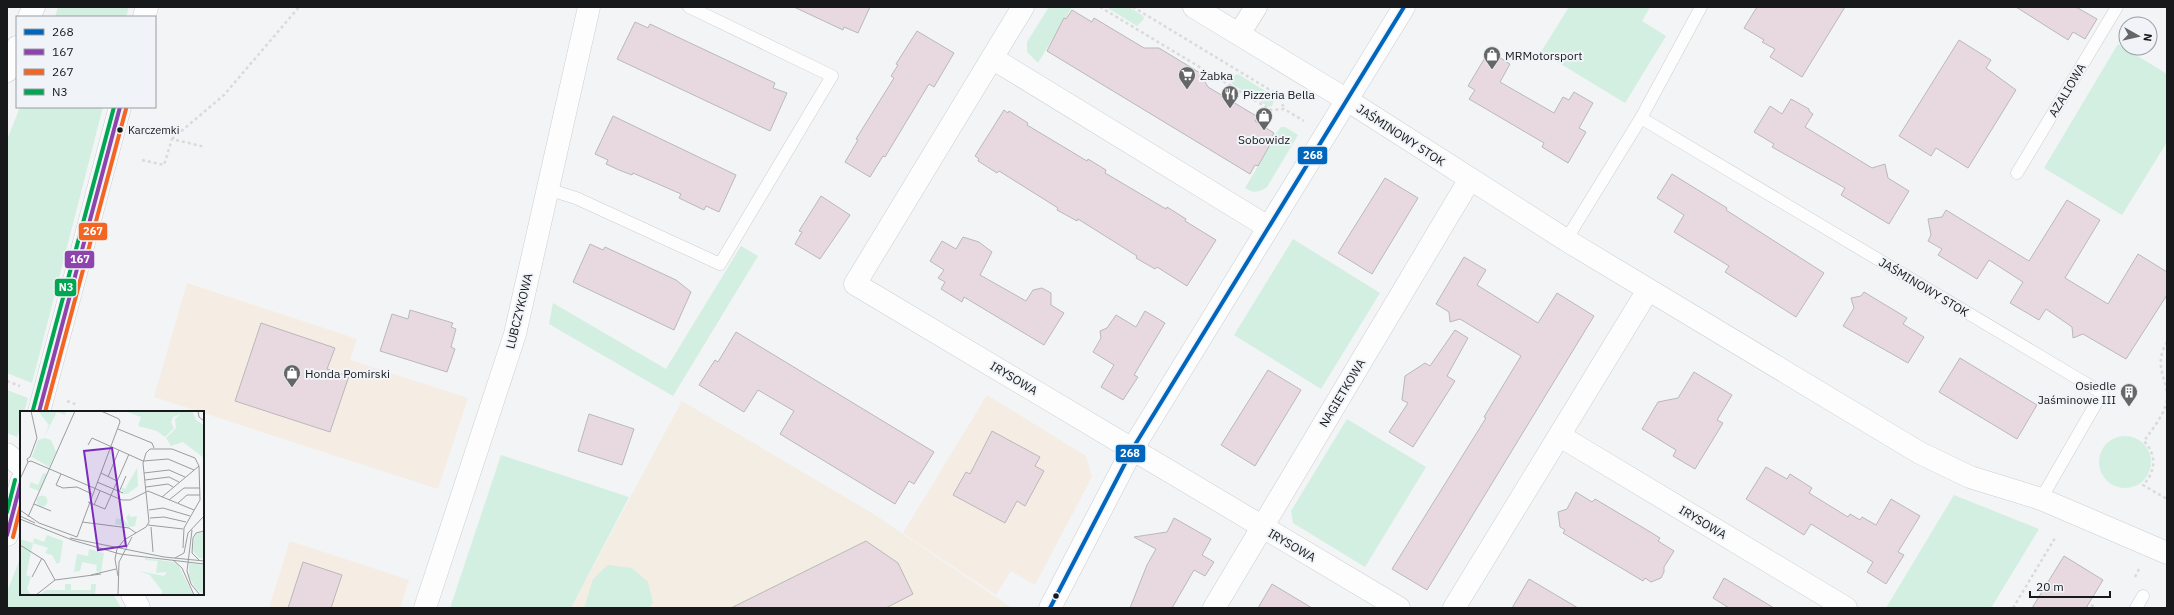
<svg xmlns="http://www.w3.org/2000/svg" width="2174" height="615" font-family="'IBM Plex Sans',sans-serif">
	<rect width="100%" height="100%" fill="#f2f4f6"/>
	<!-- commercial -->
	<g fill="#f5ece4">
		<path d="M 187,283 L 357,339 L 350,360 L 468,398 L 438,489 L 154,397 Z"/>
		<path d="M 987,395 L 1086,456 L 1092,477 L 1035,585 L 1011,571 L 996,595 L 903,533 Z"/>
		<path d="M 290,541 L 409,580 L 400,608 L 269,608 Z"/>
	</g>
	<!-- education -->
	<path fill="#f4ede3" d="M 682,401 L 872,513 L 1012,608 L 571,608 Z"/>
	<!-- green -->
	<g fill="#d3efe1">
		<path d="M 58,7 L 129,7 L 126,17 L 55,17 Z"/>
		<path d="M 1049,7 L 1072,7 L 1038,63 L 1027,52 L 1027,42 Z"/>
		<path d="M 1106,7 L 1129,7 L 1143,16 L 1144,19 L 1137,26 Z"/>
		<path d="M 1569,7 L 1650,7 L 1642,21 L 1666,36 L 1625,103 L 1541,52 Z"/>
		<path d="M 2118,44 L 2167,74 L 2167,142 L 2122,215 L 2044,168 Z"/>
		<path d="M 1238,74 L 1275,97 L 1272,106 L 1269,107 L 1232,84 L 1231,81 L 1235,75 Z"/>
		<path d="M 20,107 L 103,107 L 32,383 L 7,373 L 7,140 Z"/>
		<path d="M 1281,127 L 1285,127 L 1298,135 L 1267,187 C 1259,193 1253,193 1245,188 L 1271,144 L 1269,142 Z"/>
		<path d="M 1293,239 L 1380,293 L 1321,389 L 1234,335 Z"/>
		<path d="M 741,246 L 758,256 L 673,396 L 549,324 L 553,303 L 666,369 Z"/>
		<path d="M 7,390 L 28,398 L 24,412 L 21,412 L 21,426 L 17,437 L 7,433 Z"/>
		<path d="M 1347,419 L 1426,467 L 1365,567 L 1293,523 L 1291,511 Z"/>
		<circle cx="2125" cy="462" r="26"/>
		<path d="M 501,455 L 629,497 L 571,608 L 450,608 Z"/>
		<path d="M 1954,495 L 2039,529 L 1991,608 L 1886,608 Z"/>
		<path d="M 21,556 L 21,594 L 113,594 L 121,608 L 8,608 L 7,592 Z"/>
		<path d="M 608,565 L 632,568 L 648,582 L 653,603 L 649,608 L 584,608 L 593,579 Z"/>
	</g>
	<!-- building -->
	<g fill="#e8d8df" stroke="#b9b9ba">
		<path d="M 794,7 L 870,7 L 858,33 L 844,27 L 843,30 Z"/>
		<path d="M 1757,7 L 1845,7 L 1802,77 L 1770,57 L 1775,49 L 1762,42 L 1764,40 L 1744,28 Z"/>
		<path d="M 2016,7 L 2076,7 L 2097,19 L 2085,39 L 2073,32 L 2068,40 Z"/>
		<path d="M 1072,10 L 1092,22 L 1094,18 L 1144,48 L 1159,48 L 1200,73 L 1208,87 L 1258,117 L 1255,121 L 1274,133 L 1269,142 L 1271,143 L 1258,166 L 1255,165 L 1250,174 L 1047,51 L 1064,18 L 1066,19 Z"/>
		<path d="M 635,22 L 648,28 L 650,24 L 775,83 L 773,88 L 787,93 L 770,131 L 617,59 Z"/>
		<path d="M 917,31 L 954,53 L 934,87 L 929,84 L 885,157 L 883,156 L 870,177 L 845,162 L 858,140 L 856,139 L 894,78 L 891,76 L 898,65 L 896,64 Z"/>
		<path d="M 1959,40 L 1991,60 L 1986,68 L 2016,90 L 1968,168 L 1936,148 L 1931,156 L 1899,136 Z"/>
		<path d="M 1489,51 L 1510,64 L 1500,82 L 1554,113 L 1563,97 L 1569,100 L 1574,92 L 1593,103 L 1579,128 L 1586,132 L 1568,163 L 1542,147 L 1544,143 L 1469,99 L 1475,90 L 1468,86 Z"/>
		<path d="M 1791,99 L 1809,109 L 1809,111 L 1813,114 L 1805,127 L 1872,168 L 1885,164 L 1888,178 L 1909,191 L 1889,224 L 1841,195 L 1845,188 L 1772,147 L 1774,144 L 1754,132 L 1770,106 L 1782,114 Z"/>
		<path d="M 1004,110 L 1008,113 L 1009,111 L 1028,123 L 1027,125 L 1087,161 L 1088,159 L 1106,170 L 1105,173 L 1166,209 L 1167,207 L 1186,219 L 1185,221 L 1216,240 L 1187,286 L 1157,267 L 1155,269 L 1136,258 L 1137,256 L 1078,219 L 1077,221 L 1057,210 L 1058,208 L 999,171 L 997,173 L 978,161 L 979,159 L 975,156 Z"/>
		<path d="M 613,116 L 736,175 L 719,212 L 706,206 L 704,210 L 679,198 L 681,194 L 633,173 L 632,175 L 619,170 L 606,164 L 608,160 L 595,154 Z"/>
		<path d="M 1672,174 L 1727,208 L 1726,210 L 1824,273 L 1796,317 L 1725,272 L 1729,266 L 1674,232 L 1684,215 L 1657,198 Z"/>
		<path d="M 1385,178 L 1418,198 L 1372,274 L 1338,253 Z"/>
		<path d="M 821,196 L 850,215 L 820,259 L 795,244 L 802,232 L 799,231 Z"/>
		<path d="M 2067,200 L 2100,220 L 2065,278 L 2108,304 L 2138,254 L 2167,272 L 2167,295 L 2126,359 L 2083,334 L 2073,338 L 2072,327 L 2046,309 L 2039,320 L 2010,303 L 2023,282 L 1989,260 L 1977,279 L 1938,255 L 1942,249 L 1928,241 L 1931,235 L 1928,219 L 1942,217 L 1946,210 L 2029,261 Z"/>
		<path d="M 963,237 L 979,242 L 992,252 L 980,275 L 1026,301 L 1033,290 L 1042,288 L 1051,293 L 1051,305 L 1064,313 L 1044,345 L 964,297 L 962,302 L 941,289 L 945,282 L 938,278 L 944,270 L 930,261 L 942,241 L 956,249 Z"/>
		<path d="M 590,244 L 603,250 L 605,247 L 676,280 L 691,292 L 674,330 L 573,282 Z"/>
		<path d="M 1464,257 L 1486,270 L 1477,285 L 1538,323 L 1557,293 L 1594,316 L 1427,590 L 1392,569 L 1486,418 L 1484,417 L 1521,356 L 1460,319 L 1450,322 L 1449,312 L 1436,304 Z"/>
		<path d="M 1864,292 L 1907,318 L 1903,324 L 1924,337 L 1908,363 L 1843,326 L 1854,308 L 1851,298 L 1861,296 Z"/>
		<path d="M 410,310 L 453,323 L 451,327 L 456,329 L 451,347 L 455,349 L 447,372 L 380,351 L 392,314 L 408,319 Z"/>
		<path d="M 1145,311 L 1165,323 L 1134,375 L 1138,377 L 1123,400 L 1101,387 L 1114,365 L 1093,352 L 1101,338 L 1100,331 L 1107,328 L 1116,315 L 1136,327 Z"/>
		<path d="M 261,323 L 335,348 L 327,369 L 349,376 L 330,432 L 235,401 Z"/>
		<path d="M 1455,330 L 1468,338 L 1447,376 L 1455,381 L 1413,447 L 1389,432 L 1408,403 L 1402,400 L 1405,376 L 1425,363 L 1430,366 Z"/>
		<path d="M 736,332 L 934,452 L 914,484 L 909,481 L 895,504 L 780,434 L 794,411 L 758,390 L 744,412 L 699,385 L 715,360 L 718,362 Z"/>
		<path d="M 1960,358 L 2037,405 L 2017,439 L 1939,392 Z"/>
		<path d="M 1268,370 L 1301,390 L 1255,466 L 1221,445 Z"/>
		<path d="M 1694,372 L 1732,395 L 1717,420 L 1723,423 L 1695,469 L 1673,456 L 1676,450 L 1642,429 L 1658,402 L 1678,398 Z"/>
		<path d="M 589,414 L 634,429 L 622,465 L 578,451 Z"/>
		<path d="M 992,431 L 1040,457 L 1035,466 L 1044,471 L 1025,506 L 1017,501 L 1005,523 L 953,495 L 966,472 L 970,474 Z"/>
		<path d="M 1766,467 L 1787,479 L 1790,474 L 1812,488 L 1809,493 L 1848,517 L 1850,514 L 1860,520 L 1862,517 L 1876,525 L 1891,499 L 1920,516 L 1898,552 L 1904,555 L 1886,584 L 1867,572 L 1873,562 L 1811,524 L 1804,535 L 1746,499 Z"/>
		<path d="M 1576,492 L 1592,502 L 1595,499 L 1642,527 L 1660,538 L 1658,541 L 1674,551 L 1664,567 L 1664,572 L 1661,578 L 1651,582 L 1645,578 L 1643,581 L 1563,533 L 1565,530 L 1560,527 L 1558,512 L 1567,509 Z"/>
		<path d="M 1174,518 L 1211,539 L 1202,555 L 1214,562 L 1205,576 L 1194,570 L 1172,608 L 1130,608 L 1147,565 L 1156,549 L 1134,537 L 1167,532 Z"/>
		<path d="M 866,541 L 898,563 L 913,594 L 886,608 L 731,608 Z"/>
		<path d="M 2064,556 L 2103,580 L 2086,608 L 2032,608 Z"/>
		<path d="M 303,562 L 342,575 L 331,608 L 288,608 Z"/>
		<path d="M 1724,578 L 1774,608 L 1729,608 L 1713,598 Z"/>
		<path d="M 1529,579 L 1578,608 L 1512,608 Z"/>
		<path d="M 1272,584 L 1312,608 L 1258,608 Z"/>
	</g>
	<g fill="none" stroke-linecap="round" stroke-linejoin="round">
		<!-- service casing -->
		<g stroke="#cccecf" stroke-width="13">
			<g id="service">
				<path d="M 1641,118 L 2102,393 L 2041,499"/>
				<path d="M 2017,173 L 2117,7"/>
				<path d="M 547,189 L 576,198 L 720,264 L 832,76 L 689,7"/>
				<path d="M 1566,240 L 1641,118 L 1701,7"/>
				<path d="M 2136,608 L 2143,596"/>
			</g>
		</g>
		<!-- minor casing -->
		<g stroke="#cccecf" stroke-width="23">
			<g id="minor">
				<path d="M 1023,7 L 855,284 L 1399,608"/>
				<path d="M 1194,7 L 1347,100 L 1566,240 L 1920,453 L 1970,477 L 2041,499 L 2167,553"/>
				<path d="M 1239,34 L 1256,7"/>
				<path d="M 992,58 L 1268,227"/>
				<path d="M 1560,436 L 1846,608"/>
				<path d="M 132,594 L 139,608"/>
				<path d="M 425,608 L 515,334 L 589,7"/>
				<path d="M 1050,608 L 1133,448 L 1404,7"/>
				<path d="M 1214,608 L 1470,179"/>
				<path d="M 1454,608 L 1648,290"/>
			</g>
		</g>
		<!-- tertiary casing -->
		<g stroke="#cccecf" stroke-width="23">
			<path id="tertiary" d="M 7,454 L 21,466"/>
		</g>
		<!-- primary casing -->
		<g stroke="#cccecf" stroke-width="23">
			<g id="primary">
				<path d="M 29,17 L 34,7"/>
				<path d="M 144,17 L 147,7"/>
				<path d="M 7,71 L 17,47"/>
				<path d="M 39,412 L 120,107"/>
				<path d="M 7,535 L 21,482"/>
			</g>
		</g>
		<!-- path -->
		<g stroke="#dadadb" stroke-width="2.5" stroke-dasharray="3 3" stroke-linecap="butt">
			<path d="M 1100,7 L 1271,110 L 1284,109 L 1304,121"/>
			<path d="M 1133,7 L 1280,96 L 1284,109"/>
			<path d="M 172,139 L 224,95 L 299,7"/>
			<path d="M 142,160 L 164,165 L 172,139 L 205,147"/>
			<path d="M 2167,342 C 2150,370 2174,384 2165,407 C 2161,419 2151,431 2144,441 C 2157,455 2156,472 2143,485 L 2167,499"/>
			<path d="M 7,381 L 20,386"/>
			<path d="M 67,401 L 78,405"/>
			<path d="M 2135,577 L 2140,567"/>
			<path d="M 2091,605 L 2096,608"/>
			<path d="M 2013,608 L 2055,538"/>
		</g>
		<!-- service -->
		<use href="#service" stroke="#fdfdfe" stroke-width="12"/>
		<!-- minor -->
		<use href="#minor" stroke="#fdfdfe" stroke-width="22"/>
		<!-- tertiary -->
		<use href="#tertiary" stroke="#fdfdfe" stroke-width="22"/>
		<!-- primary -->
		<use href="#primary" stroke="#fdfdfe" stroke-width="22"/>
		<!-- bus-1 casing -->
		<g stroke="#f0f4f8" stroke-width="7">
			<path id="bus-1" d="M 1050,608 L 1133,448 L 1404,7"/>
		</g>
		<!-- bus-2 casing -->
		<g stroke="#f0f4f8" stroke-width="7">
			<g id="bus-2">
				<path d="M 39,412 L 120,107"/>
				<path d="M 7,535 L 21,482"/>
			</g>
		</g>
		<!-- bus-3 casing -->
		<g stroke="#f0f4f8" stroke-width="7">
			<g id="bus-3">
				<path d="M 45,412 L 126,109"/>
				<path d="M 13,537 L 21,505"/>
			</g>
		</g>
		<!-- bus-4 casing -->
		<g stroke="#f0f4f8" stroke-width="7">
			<g id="bus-4">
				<path d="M 33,410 L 114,107"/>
				<path d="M 7,512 L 15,480"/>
			</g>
		</g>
		<!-- bus-1 -->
		<use href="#bus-1" stroke="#0065bd" stroke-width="4"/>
		<!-- bus-2 -->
		<use href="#bus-2" stroke="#8e44ad" stroke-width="4"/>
		<!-- bus-3 -->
		<use href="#bus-3" stroke="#f26522" stroke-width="4"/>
		<!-- bus-4 -->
		<use href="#bus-4" stroke="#00a651" stroke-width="4"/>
	</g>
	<!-- icons -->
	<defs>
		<g id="shop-pin" transform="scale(0.9)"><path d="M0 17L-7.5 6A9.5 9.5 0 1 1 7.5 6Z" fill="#646668" stroke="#f0f4f8"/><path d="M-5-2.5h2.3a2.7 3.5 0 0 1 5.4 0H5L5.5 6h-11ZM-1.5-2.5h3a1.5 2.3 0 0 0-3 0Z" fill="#fff"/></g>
		<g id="supermarket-pin" transform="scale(0.9)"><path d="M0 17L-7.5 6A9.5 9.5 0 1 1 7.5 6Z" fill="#646668" stroke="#f0f4f8"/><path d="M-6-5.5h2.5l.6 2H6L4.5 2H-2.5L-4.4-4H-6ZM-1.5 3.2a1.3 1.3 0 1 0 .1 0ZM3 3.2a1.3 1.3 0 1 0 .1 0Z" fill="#fff"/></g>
		<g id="restaurant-pin" transform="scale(0.9)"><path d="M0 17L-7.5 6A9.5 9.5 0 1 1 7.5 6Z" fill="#646668" stroke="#f0f4f8"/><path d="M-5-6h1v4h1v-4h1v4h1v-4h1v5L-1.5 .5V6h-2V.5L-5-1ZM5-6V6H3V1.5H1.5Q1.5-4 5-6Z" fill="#fff"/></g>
		<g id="building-pin" transform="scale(0.9)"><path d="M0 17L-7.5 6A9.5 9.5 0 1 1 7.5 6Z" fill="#646668" stroke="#f0f4f8"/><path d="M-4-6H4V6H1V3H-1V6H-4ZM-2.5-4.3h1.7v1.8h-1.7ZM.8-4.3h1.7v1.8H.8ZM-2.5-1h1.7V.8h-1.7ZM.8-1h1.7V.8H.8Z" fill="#fff"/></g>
	</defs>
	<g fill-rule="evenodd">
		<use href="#shop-pin" x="1492" y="55"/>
		<use href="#supermarket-pin" x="1187" y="75"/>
		<use href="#restaurant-pin" x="1230" y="94"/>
		<use href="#shop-pin" x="1264" y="116"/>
		<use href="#shop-pin" x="292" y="373"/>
		<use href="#building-pin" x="2129" y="392"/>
	</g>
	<!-- markers -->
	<g fill="#18191b" stroke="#f0f4f8" stroke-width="1.5">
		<circle cx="120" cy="130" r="3.5"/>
		<circle cx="1056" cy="596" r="3.5"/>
	</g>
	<g text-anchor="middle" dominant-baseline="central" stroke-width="4" stroke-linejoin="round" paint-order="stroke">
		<!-- bus labels -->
		<g font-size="11" fill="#18191b" stroke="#f0f4f8" text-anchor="start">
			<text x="128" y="130">Karczemki</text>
		</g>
		<!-- poi labels -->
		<g font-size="12" fill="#18191b" stroke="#f0f4f8" text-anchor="start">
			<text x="1505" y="55">MRMotorsport</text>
			<text x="1200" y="75">Żabka</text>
			<text x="1243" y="94">Pizzeria Bella</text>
			<text x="1264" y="139" text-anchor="middle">Sobowidz</text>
			<text x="305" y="373">Honda Pomirski</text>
			<text x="2116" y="385" text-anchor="end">Osiedle<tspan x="2116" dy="14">Jaśminowe III</tspan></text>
		</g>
		<!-- street labels -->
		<g font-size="12" fill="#18191b" stroke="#f0f4f8">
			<text transform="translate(2067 90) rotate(-59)">AZALIOWA</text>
			<text transform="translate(1401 135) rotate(33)">JAŚMINOWY STOK</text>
			<text transform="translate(1924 287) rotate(31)">JAŚMINOWY STOK</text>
			<text transform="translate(519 311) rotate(-76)">LUBCZYKOWA</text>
			<text transform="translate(1014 378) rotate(31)">IRYSOWA</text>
			<text transform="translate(1342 393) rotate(-59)">NAGIETKOWA</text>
			<text transform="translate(1703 522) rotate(31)">IRYSOWA</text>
			<text transform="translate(1292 545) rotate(30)">IRYSOWA</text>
		</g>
	</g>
	<!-- overview -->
	<g transform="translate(20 411)">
		<rect width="184" height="184" fill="#f2f4f6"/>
		<path d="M 18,0 L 46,0 L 45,4 L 37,1 L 24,26 L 29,14 ZM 105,0 L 172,0 L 176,9 L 184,14 L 184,47 L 163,31 L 151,35 L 146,27 L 156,17 L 155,8 L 161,3 L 153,6 L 151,11 L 154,17 L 145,26 L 137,20 L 118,15 L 121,6 ZM 25,27 L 31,29 L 36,41 L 29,56 L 12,46 L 18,29 ZM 117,57 L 118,75 L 107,83 L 103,83 L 101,76 L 105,78 ZM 23,62 L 27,63 L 19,80 L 9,76 L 11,71 L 18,74 ZM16.5 90a5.5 5.5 0 1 1 11 0a5.5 5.5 0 1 1-11 0ZM 110,103 L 110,106 L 117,105 L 115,115 L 109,116 L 95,113 L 96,107 L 100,108 L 101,106 L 106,111 L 105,107 L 106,111 L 109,115 L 106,106 ZM 184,121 L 184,148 L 179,147 L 173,140 L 174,129 L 176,123 ZM 27,124 L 43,130 L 40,151 L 37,153 L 32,144 L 25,142 L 28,137 L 13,132 L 6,164 L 11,166 L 7,178 L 11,184 L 0,184 L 0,128 L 13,132 L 14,127 L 24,131 ZM 69,138 L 84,142 L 81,161 L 76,160 L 77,154 L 62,151 L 60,160 L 54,161 L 57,143 L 68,145 ZM 125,147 L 153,151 L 159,155 L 173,184 L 140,184 L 143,181 L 130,164 L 119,160 L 144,165 L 147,161 L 136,162 L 138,150 L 125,149 ZM 169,152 L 184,154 L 184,184 L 176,178 L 169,166 ZM 45,173 L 51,173 L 51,179 L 71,179 L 71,173 L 76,173 L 75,184 L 19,184 L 26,179 L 45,179 Z" fill="#d3efe1"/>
		<path fill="none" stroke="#9b9c9e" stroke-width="1" d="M 11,0 L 17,27 L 10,46 L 7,48 L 8,51 L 11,50 L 102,89 L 110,89 L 128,80 L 174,99M 178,0 L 179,6 L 184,10M 98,18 L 132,32 L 134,37M 68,34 L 72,27 L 123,50M 123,50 L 148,48 L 174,59M 81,62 L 97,70M 124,62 L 149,59 L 165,66M 41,63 L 36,74 L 43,77 L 57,76 L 72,83M 88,66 L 99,39M 0,68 L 8,51M 125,69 L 149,66 L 159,71M 77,71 L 103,82M 126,76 L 148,73 L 153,76M 99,81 L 106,65M 142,86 L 179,55M 149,89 L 164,77 L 180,77M 68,91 L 85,98 L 109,43M 158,92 L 167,84 L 180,84M 14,93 L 31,100M 74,94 L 80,80M 0,99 L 19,112 L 57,126 L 100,11 L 99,8 L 81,0M 129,99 L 143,97 L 170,105M 0,105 L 15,112M 8,106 L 55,0M 130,107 L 144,106 L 166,111M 0,108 L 52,129 L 100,143 L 184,153M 62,111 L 109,117 L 116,122M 128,114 L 163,118M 131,116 L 133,141M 172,119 L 167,160 L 171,173 L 180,184M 50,127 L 144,146 L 184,150M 0,134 L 24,149 L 35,169M 155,147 L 164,142 L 168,122 L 184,105M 153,149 L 162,157 L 174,184M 180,150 L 172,142 L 173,127 L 176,122 L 184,120M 71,164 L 96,158M 98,165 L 95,148 L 97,138 L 104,129 L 126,116 L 129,111 L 123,52 L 126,42 L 130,38 L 152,38 L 175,47 L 179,55 L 180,89 L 164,117 L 163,137M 12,166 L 22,147M 16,184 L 35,169 L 81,163M 98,184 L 99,151 L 112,126"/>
		<path fill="#7b2cbf" fill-opacity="0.15" stroke="#7b2cbf" stroke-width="2" d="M 92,37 L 106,135 L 78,139 L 64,40 Z"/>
		<rect width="184" height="184" fill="none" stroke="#18191b" stroke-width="2"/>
	</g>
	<g stroke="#f0f4f8" stroke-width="1.5">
		<rect x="1297" y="146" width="31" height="19" rx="4" fill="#0065bd"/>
		<rect x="78" y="222" width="30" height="19" rx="4" fill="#f26522"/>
		<rect x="64" y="250" width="31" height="19" rx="4" fill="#8e44ad"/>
		<rect x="54" y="278" width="23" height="19" rx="4" fill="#00a651"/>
		<rect x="1115" y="444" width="31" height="19" rx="4" fill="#0065bd"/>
	</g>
	<g font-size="11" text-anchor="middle" font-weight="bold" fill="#fff">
		<text x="1313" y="159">268</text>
		<text x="93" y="235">267</text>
		<text x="80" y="263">167</text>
		<text x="66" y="291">N3</text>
		<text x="1130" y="457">268</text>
	</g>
	<!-- border -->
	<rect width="2174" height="615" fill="none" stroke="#18191b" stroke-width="16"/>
	<!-- legend -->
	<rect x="16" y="16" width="140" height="92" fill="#f0f4f8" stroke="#9a9ca0"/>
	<rect x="24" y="29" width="20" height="6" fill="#0065bd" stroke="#9a9ca0"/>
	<text x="52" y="36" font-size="12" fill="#18191b">268</text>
	<rect x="24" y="49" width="20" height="6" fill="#8e44ad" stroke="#9a9ca0"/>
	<text x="52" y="56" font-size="12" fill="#18191b">167</text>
	<rect x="24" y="69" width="20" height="6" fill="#f26522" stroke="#9a9ca0"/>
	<text x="52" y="76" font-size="12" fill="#18191b">267</text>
	<rect x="24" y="89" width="20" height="6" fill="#00a651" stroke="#9a9ca0"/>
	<text x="52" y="96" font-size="12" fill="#18191b">N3</text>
	<!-- north arrow -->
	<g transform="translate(2138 36) rotate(98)"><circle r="19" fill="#f0f4f8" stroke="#9a9ca0"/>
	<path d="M0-3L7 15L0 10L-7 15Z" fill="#646668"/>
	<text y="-6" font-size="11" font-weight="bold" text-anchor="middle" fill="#18191b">N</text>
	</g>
	<!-- scale -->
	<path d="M2030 591v6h80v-6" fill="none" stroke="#18191b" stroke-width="2"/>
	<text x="2036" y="591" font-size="12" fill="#18191b" stroke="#f0f4f8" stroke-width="3" paint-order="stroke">20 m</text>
</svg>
